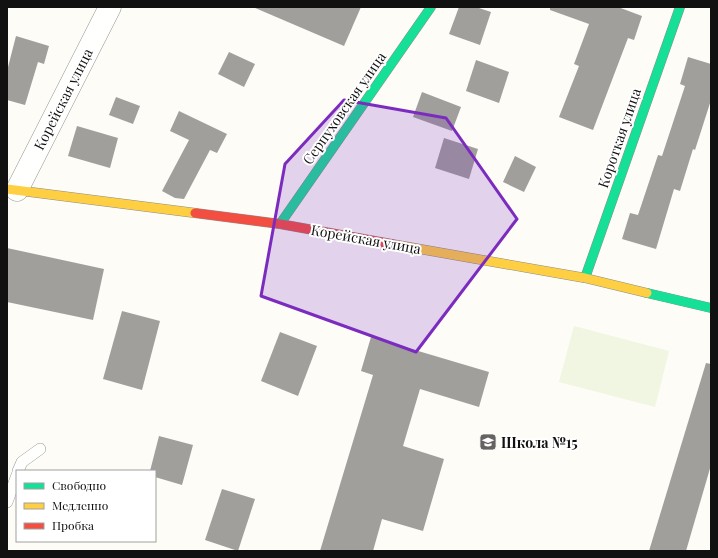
<svg xmlns="http://www.w3.org/2000/svg" width="718" height="558" font-family="'Playfair Display',serif">
	<rect width="100%" height="100%" fill="#fdfcf7"/>
	<!-- pitch -->
	<path fill="#f0f6e1" d="M 574,326 L 669,351 L 655,407 L 559,382 Z"/>
	<!-- building -->
	<g fill="#a19f9c">
		<path d="M 253,7 L 361,7 L 344,46 Z"/>
		<path d="M 459,7 L 476,7 L 491,12 L 480,45 L 449,34 Z"/>
		<path d="M 550,7 L 618,7 L 642,16 L 634,40 L 628,38 L 593,130 L 559,117 L 579,66 L 574,64 L 589,24 L 550,10 Z"/>
		<path d="M 16,36 L 49,46 L 44,64 L 38,62 L 25,105 L 7,100 L 7,71 Z"/>
		<path d="M 229,52 L 255,64 L 244,87 L 218,74 Z"/>
		<path d="M 688,57 L 711,64 L 711,100 L 695,150 L 693,149 L 680,191 L 674,189 L 656,249 L 622,239 L 630,213 L 638,215 L 658,155 L 662,156 L 685,86 L 680,84 Z"/>
		<path d="M 476,60 L 509,72 L 499,103 L 466,91 Z"/>
		<path d="M 422,92 L 461,107 L 452,131 L 413,117 Z"/>
		<path d="M 116,97 L 140,106 L 133,124 L 109,115 Z"/>
		<path d="M 179,111 L 227,134 L 217,153 L 210,150 L 184,199 L 175,198 L 162,191 L 189,140 L 170,131 Z"/>
		<path d="M 77,126 L 118,138 L 110,168 L 68,156 Z"/>
		<path d="M 444,138 L 478,149 L 469,179 L 435,168 Z"/>
		<path d="M 515,156 L 536,167 L 524,192 L 503,182 Z"/>
		<path d="M 7,248 L 104,269 L 93,320 L 7,302 Z"/>
		<path d="M 122,311 L 160,321 L 142,390 L 103,379 Z"/>
		<path d="M 280,332 L 317,346 L 298,396 L 261,381 Z"/>
		<path d="M 371,337 L 489,372 L 479,407 L 420,389 L 403,446 L 444,459 L 423,531 L 382,519 L 373,551 L 320,551 L 373,375 L 361,371 Z"/>
		<path d="M 706,363 L 711,364 L 711,465 L 686,551 L 649,551 Z"/>
		<path d="M 159,436 L 193,445 L 182,485 L 155,477 L 155,471 L 150,471 Z"/>
		<path d="M 222,489 L 255,499 L 238,551 L 205,540 Z"/>
	</g>
	<g fill="none" stroke-linecap="round" stroke-linejoin="round">
		<!-- lane casing -->
		<g stroke="#979795" stroke-width="12">
			<g id="lane">
				<path d="M 18,471 L 22,462 L 40,449"/>
				<path d="M 7,502 L 17,475"/>
			</g>
		</g>
		<!-- street casing -->
		<g stroke="#979795" stroke-width="23">
			<path id="street" d="M 17,190 L 110,7"/>
		</g>
		<!-- fast casing -->
		<g stroke="#8e8d8b" stroke-width="10">
			<g id="fast">
				<path d="M 280,224 L 431,7"/>
				<path d="M 585,278 L 680,7"/>
				<path d="M 647,293 L 711,308"/>
			</g>
		</g>
		<!-- slow casing -->
		<g stroke="#8e8d8b" stroke-width="10">
			<g id="slow">
				<path d="M 7,189 L 195,213"/>
				<path d="M 397,245 L 585,278 L 647,293"/>
			</g>
		</g>
		<!-- jam casing -->
		<g stroke="#8e8d8b" stroke-width="10">
			<path id="jam" d="M 195,213 L 280,224 L 397,245"/>
		</g>
		<!-- lane -->
		<use href="#lane" stroke="#fffffe" stroke-width="11"/>
		<!-- street -->
		<use href="#street" stroke="#fffffe" stroke-width="22"/>
		<!-- fast -->
		<use href="#fast" stroke="#16e098" stroke-width="9"/>
		<!-- slow -->
		<use href="#slow" stroke="#ffcf43" stroke-width="9"/>
		<!-- jam -->
		<use href="#jam" stroke="#f24e42" stroke-width="9"/>
	</g>
	<!-- marked area -->
	<path fill="#7b2cbf" fill-opacity="0.2" stroke="#7b2cbf" stroke-width="3" stroke-linejoin="round" d="M 344,100 L 446,118 L 517,219 L 416,352 L 261,296 L 285,164 Z"/>
	<!-- icons -->
	<defs>
		<g id="school-square" transform="scale(0.9)"><rect x="-9" y="-9" width="18" height="18" rx="4" fill="#646362" stroke="#fff"/><path d="M0-5L7-2L0 1L-7-2ZM-4 1L0 2.5L4 1V4Q0 6-4 4Z" fill="#fff"/></g>
	</defs>
	<g fill-rule="evenodd">
		<use href="#school-square" x="488" y="442"/>
	</g>
	<g text-anchor="middle" dominant-baseline="central" stroke-width="4" stroke-linejoin="round" paint-order="stroke">
		<!-- street labels -->
		<g font-size="14" fill="#111" stroke="#fff">
			<text transform="translate(63 99) rotate(-63)">Корейская улица</text>
			<text transform="translate(344 108) rotate(-55)">Серпуховская улица</text>
			<text transform="translate(619 138) rotate(-71)">Короткая улица</text>
			<text transform="translate(366 239) rotate(10)">Корейская улица</text>
		</g>
		<!-- poi labels -->
		<g font-size="14" font-weight="bold" fill="#111" stroke="#fff" text-anchor="start">
			<text x="501" y="442">Школа №15</text>
		</g>
	</g>
	<!-- border -->
	<rect width="718" height="558" fill="none" stroke="#111111" stroke-width="16"/>
	<!-- legend -->
	<rect x="16" y="470" width="140" height="72" fill="#ffffff" stroke="#a0a0a0"/>
	<rect x="24" y="483" width="20" height="6" fill="#16e098" stroke="#a0a0a0"/>
	<text x="52" y="490" font-size="12" fill="#111111">Свободно</text>
	<rect x="24" y="503" width="20" height="6" fill="#ffcf43" stroke="#a0a0a0"/>
	<text x="52" y="510" font-size="12" fill="#111111">Медленно</text>
	<rect x="24" y="523" width="20" height="6" fill="#f24e42" stroke="#a0a0a0"/>
	<text x="52" y="530" font-size="12" fill="#111111">Пробка</text>
</svg>
